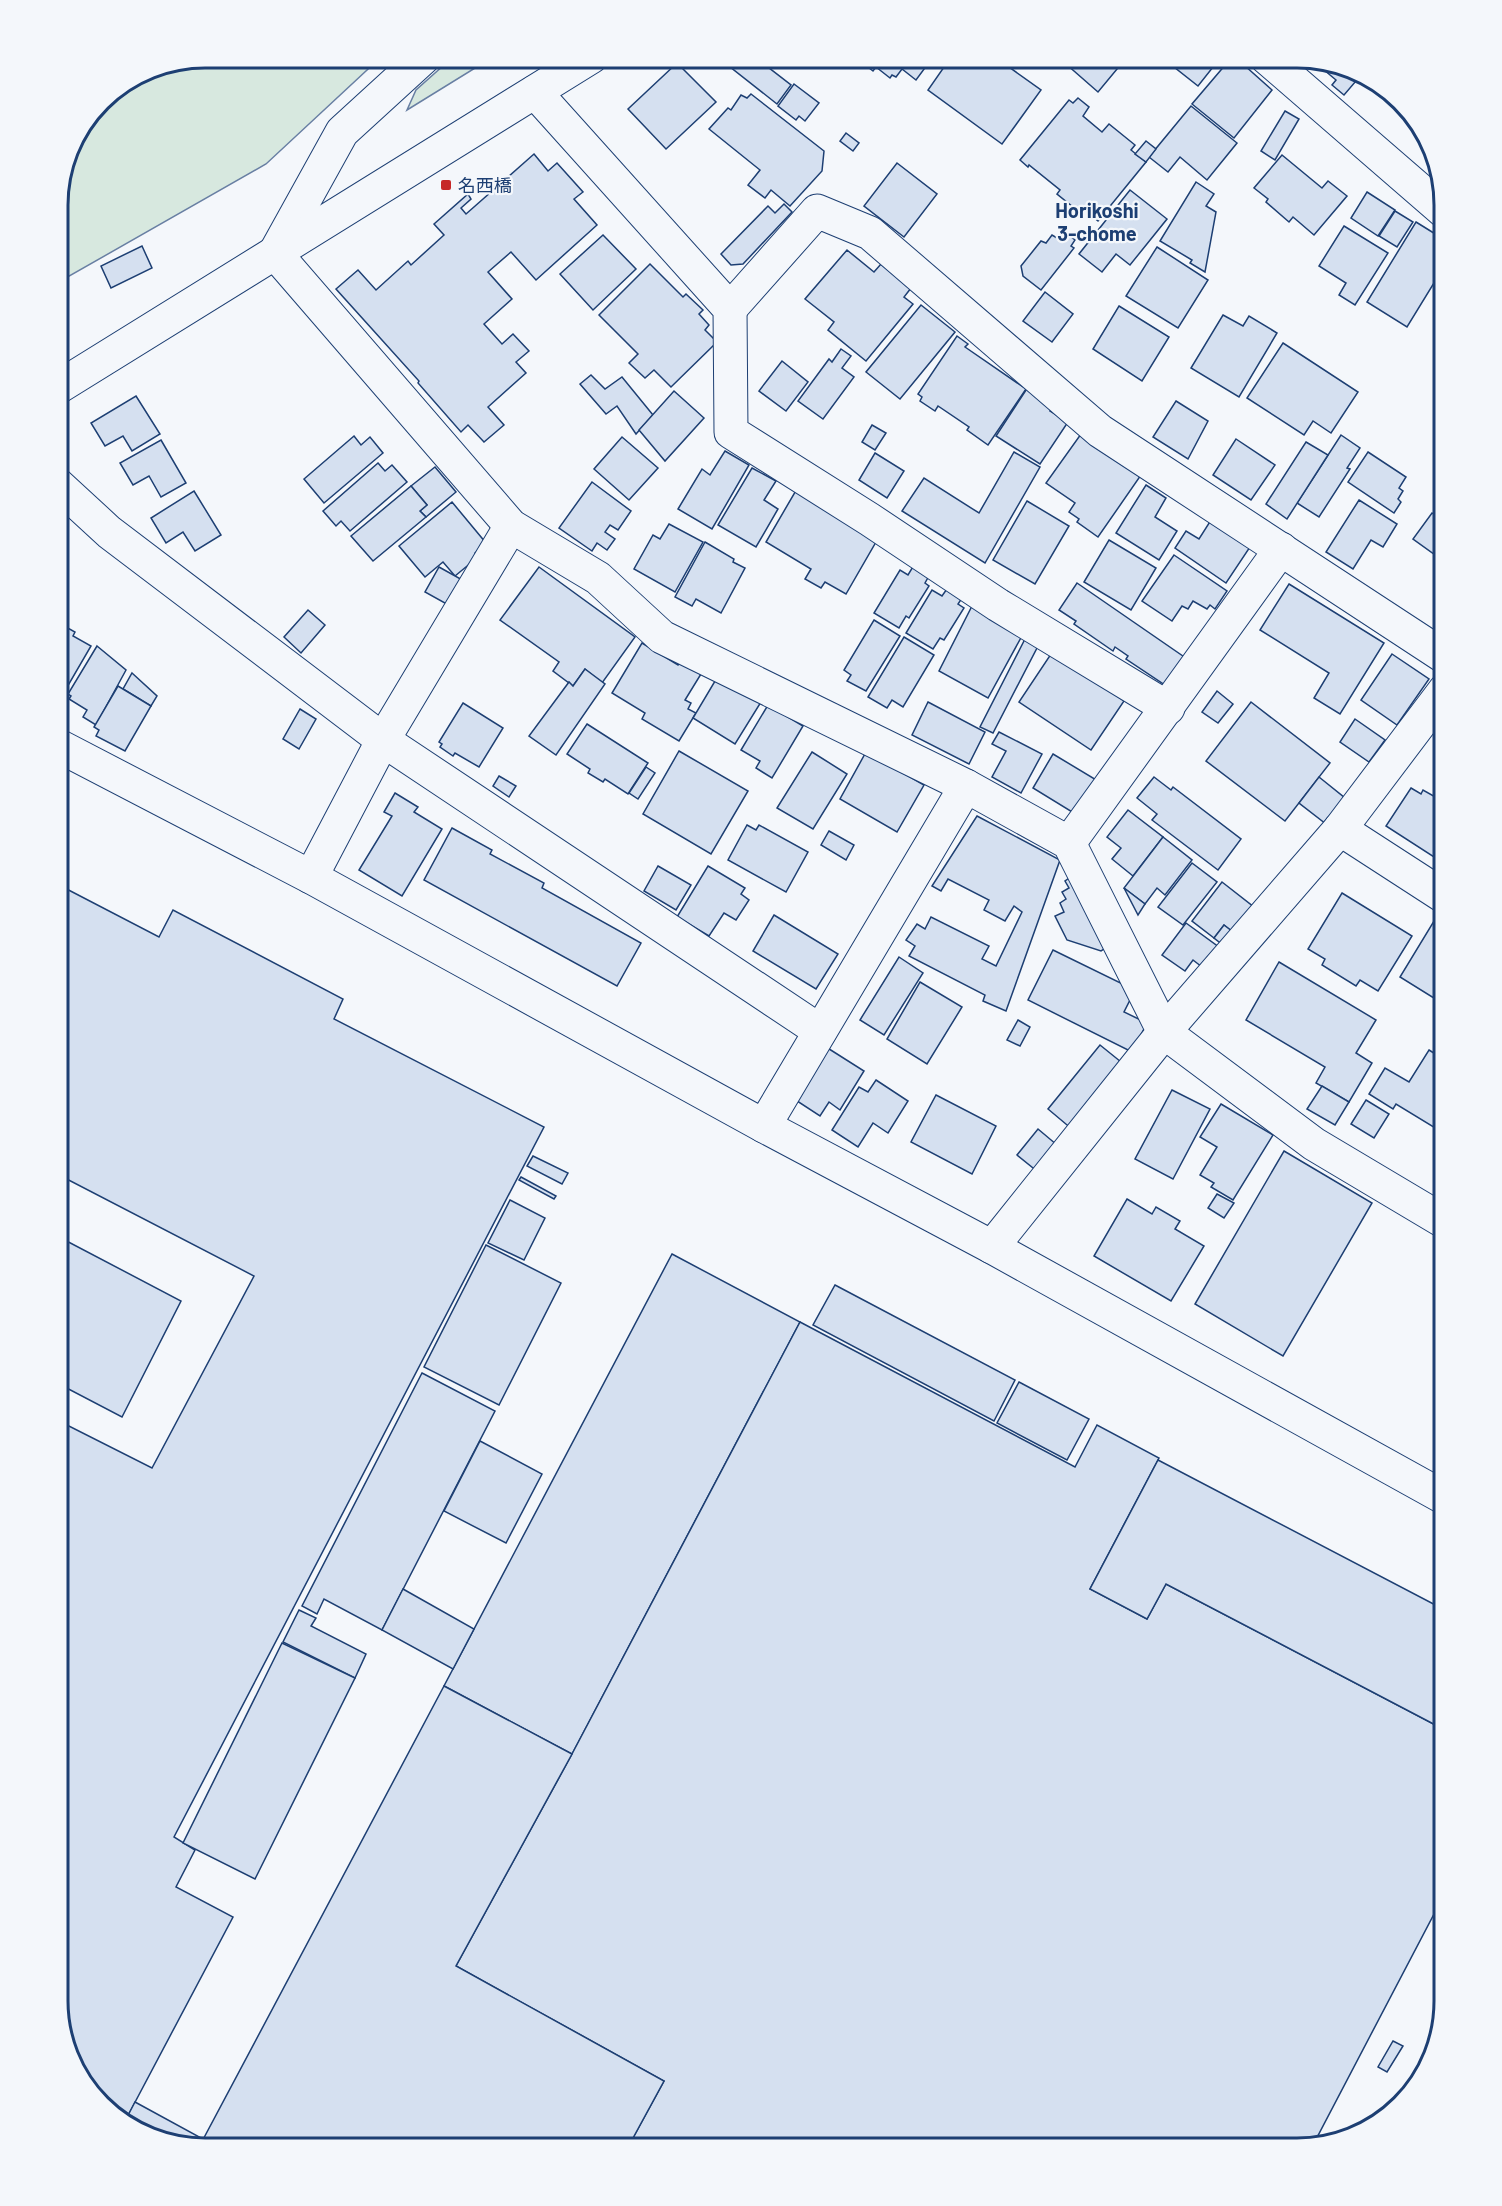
<svg xmlns="http://www.w3.org/2000/svg" width="1502" height="2206" font-family="Barlow,'Noto Sans JP',sans-serif">
	<rect width="100%" height="100%" fill="#f4f7fb"/>
	<!-- green -->
	<g fill="#d7e8df" stroke="#687fa3" stroke-width="1.5">
		<path d="M 204,57 L 381,57 L 266,164 L 57,283 L 57,195 L 68,148 L 100,100 L 148,68 Z"/>
		<path d="M 453,57 L 493,57 L 407,110 L 416,90 Z"/>
	</g>
	<!-- building -->
	<g fill="#d5e0f0" stroke="#1d3f73" stroke-width="1.5">
		<path d="M 721,57 L 755,57 L 791,85 L 777,104 L 720,59 Z"/>
		<path d="M 855,57 L 933,57 L 916,80 L 902,69 L 896,77 L 892,75 L 890,78 L 876,67 L 873,71 Z"/>
		<path d="M 951,57 L 995,57 L 1041,90 L 1002,144 L 928,90 Z"/>
		<path d="M 1058,57 L 1127,57 L 1098,92 Z"/>
		<path d="M 1173,57 L 1221,57 L 1198,86 L 1169,63 Z"/>
		<path d="M 1232,57 L 1235,57 L 1272,90 L 1234,138 L 1192,104 Z"/>
		<path d="M 1311,59 L 1312,59 L 1362,74 L 1344,95 L 1332,85 L 1336,80 Z"/>
		<path d="M 677,63 L 716,102 L 666,149 L 628,109 Z"/>
		<path d="M 794,84 L 819,103 L 805,121 L 799,116 L 796,120 L 778,106 Z"/>
		<path d="M 751,94 L 824,151 L 822,171 L 790,206 L 771,190 L 765,198 L 748,185 L 760,170 L 709,129 L 728,108 L 731,110 L 741,95 L 747,98 Z"/>
		<path d="M 1078,98 L 1089,107 L 1083,116 L 1102,132 L 1109,124 L 1135,145 L 1131,150 L 1146,162 L 1098,221 L 1081,207 L 1078,211 L 1057,194 L 1060,190 L 1029,165 L 1028,167 L 1020,160 L 1069,100 L 1073,103 Z"/>
		<path d="M 1191,106 L 1237,143 L 1207,180 L 1180,157 L 1168,172 L 1149,157 Z"/>
		<path d="M 1285,111 L 1299,119 L 1275,160 L 1261,151 Z"/>
		<path d="M 846,133 L 859,143 L 853,151 L 840,141 Z"/>
		<path d="M 1146,141 L 1156,149 L 1146,162 L 1135,154 Z"/>
		<path d="M 534,154 L 548,171 L 557,163 L 583,192 L 574,199 L 597,225 L 536,280 L 511,252 L 488,272 L 512,299 L 484,324 L 502,344 L 513,334 L 529,351 L 516,362 L 526,373 L 488,407 L 504,425 L 484,442 L 468,425 L 461,432 L 418,383 L 419,381 L 336,289 L 358,270 L 376,290 L 408,261 L 411,265 L 444,235 L 434,224 L 468,194 L 471,199 L 461,208 L 466,214 Z"/>
		<path d="M 1282,155 L 1322,188 L 1328,181 L 1347,196 L 1314,235 L 1293,217 L 1289,222 L 1266,202 L 1268,199 L 1254,188 Z"/>
		<path d="M 897,163 L 937,194 L 904,237 L 864,206 Z"/>
		<path d="M 1196,182 L 1214,194 L 1206,206 L 1216,212 L 1205,272 L 1190,263 L 1192,260 L 1160,241 Z"/>
		<path d="M 1130,190 L 1167,219 L 1130,265 L 1116,254 L 1102,272 L 1079,254 Z"/>
		<path d="M 1367,192 L 1395,210 L 1378,236 L 1351,218 Z"/>
		<path d="M 784,204 L 792,212 L 743,264 L 731,265 L 721,254 L 768,206 L 775,213 Z"/>
		<path d="M 1395,211 L 1413,222 L 1397,247 L 1379,236 Z"/>
		<path d="M 1416,222 L 1445,240 L 1445,265 L 1407,327 L 1367,302 Z"/>
		<path d="M 1344,226 L 1388,253 L 1355,305 L 1339,295 L 1346,283 L 1319,266 Z"/>
		<path d="M 1063,231 L 1075,240 L 1071,246 L 1074,248 L 1041,290 L 1023,276 L 1021,266 L 1041,241 L 1046,243 L 1052,235 L 1057,238 Z"/>
		<path d="M 603,235 L 636,269 L 593,310 L 560,274 Z"/>
		<path d="M 142,246 L 152,268 L 111,288 L 101,266 Z"/>
		<path d="M 1157,247 L 1208,280 L 1178,328 L 1126,296 Z"/>
		<path d="M 847,250 L 874,272 L 881,264 L 911,288 L 904,297 L 913,304 L 866,361 L 828,330 L 834,322 L 805,299 Z"/>
		<path d="M 650,264 L 683,297 L 686,294 L 703,310 L 699,314 L 709,325 L 705,330 L 717,342 L 671,387 L 654,370 L 645,378 L 629,363 L 638,354 L 599,315 Z"/>
		<path d="M 1045,292 L 1073,314 L 1052,342 L 1023,321 Z"/>
		<path d="M 921,305 L 955,332 L 900,399 L 866,372 Z"/>
		<path d="M 1119,306 L 1169,337 L 1142,381 L 1093,349 Z"/>
		<path d="M 1223,315 L 1243,326 L 1249,316 L 1277,333 L 1239,397 L 1191,368 Z"/>
		<path d="M 957,336 L 968,344 L 965,347 L 1026,389 L 988,445 L 967,430 L 969,427 L 938,406 L 935,411 L 920,401 L 922,397 L 918,394 Z"/>
		<path d="M 1283,343 L 1358,392 L 1331,433 L 1313,421 L 1304,435 L 1247,398 Z"/>
		<path d="M 841,349 L 851,356 L 842,368 L 854,377 L 823,419 L 798,401 L 829,359 L 832,362 Z"/>
		<path d="M 782,361 L 808,382 L 786,411 L 759,391 Z"/>
		<path d="M 591,375 L 605,389 L 622,377 L 653,415 L 636,434 L 617,406 L 606,414 L 580,384 Z"/>
		<path d="M 1028,387 L 1054,404 L 1050,411 L 1068,422 L 1040,464 L 996,436 Z"/>
		<path d="M 674,391 L 704,418 L 665,461 L 639,430 Z"/>
		<path d="M 136,396 L 160,434 L 132,451 L 123,436 L 105,446 L 91,423 Z"/>
		<path d="M 1176,401 L 1208,421 L 1188,459 L 1153,437 Z"/>
		<path d="M 872,425 L 886,433 L 875,450 L 862,442 Z"/>
		<path d="M 1081,434 L 1141,475 L 1098,537 L 1077,522 L 1079,519 L 1069,512 L 1075,503 L 1046,483 Z"/>
		<path d="M 1341,435 L 1360,448 L 1347,468 L 1350,469 L 1319,517 L 1297,503 Z"/>
		<path d="M 354,436 L 361,445 L 370,437 L 383,453 L 324,503 L 304,479 Z"/>
		<path d="M 622,437 L 658,468 L 629,500 L 594,469 Z"/>
		<path d="M 1236,439 L 1275,465 L 1251,500 L 1213,475 Z"/>
		<path d="M 161,440 L 186,483 L 161,497 L 149,476 L 133,485 L 120,463 Z"/>
		<path d="M 1306,442 L 1328,455 L 1287,519 L 1266,504 Z"/>
		<path d="M 725,451 L 749,465 L 712,529 L 678,509 L 702,469 L 710,475 Z"/>
		<path d="M 1014,452 L 1040,467 L 985,563 L 902,511 L 924,478 L 979,513 Z"/>
		<path d="M 1368,452 L 1406,477 L 1399,488 L 1403,491 L 1398,499 L 1401,502 L 1394,513 L 1348,482 Z"/>
		<path d="M 875,453 L 904,471 L 887,498 L 859,480 Z"/>
		<path d="M 378,463 L 385,471 L 392,465 L 407,482 L 350,531 L 341,521 L 336,526 L 323,511 Z"/>
		<path d="M 435,467 L 456,492 L 426,517 L 420,511 L 427,505 L 411,486 Z"/>
		<path d="M 752,468 L 776,481 L 764,500 L 778,509 L 756,547 L 718,525 Z"/>
		<path d="M 592,482 L 631,511 L 618,530 L 610,525 L 605,532 L 615,539 L 607,550 L 597,543 L 592,551 L 559,528 Z"/>
		<path d="M 1146,485 L 1166,498 L 1155,517 L 1177,531 L 1159,560 L 1116,533 Z"/>
		<path d="M 411,486 L 427,505 L 420,511 L 426,517 L 373,561 L 351,536 Z"/>
		<path d="M 798,487 L 880,535 L 846,594 L 825,582 L 821,588 L 805,579 L 811,569 L 766,542 Z"/>
		<path d="M 194,491 L 221,535 L 195,551 L 183,532 L 166,543 L 151,518 Z"/>
		<path d="M 1359,500 L 1397,524 L 1383,547 L 1371,540 L 1353,569 L 1326,552 Z"/>
		<path d="M 1027,501 L 1069,526 L 1035,584 L 993,560 Z"/>
		<path d="M 1445,501 L 1445,562 L 1413,539 L 1432,513 L 1435,515 Z"/>
		<path d="M 452,502 L 486,543 L 475,553 L 478,557 L 455,576 L 443,562 L 425,577 L 399,546 Z"/>
		<path d="M 1211,520 L 1250,547 L 1226,583 L 1175,548 L 1186,531 L 1199,539 Z"/>
		<path d="M 669,524 L 703,542 L 675,592 L 634,569 L 653,535 L 660,539 Z"/>
		<path d="M 1109,540 L 1156,568 L 1131,610 L 1084,582 Z"/>
		<path d="M 705,542 L 734,559 L 733,562 L 745,568 L 721,613 L 696,599 L 692,606 L 675,597 Z"/>
		<path d="M 1174,555 L 1227,591 L 1215,609 L 1210,605 L 1207,609 L 1193,601 L 1188,609 L 1182,606 L 1172,621 L 1142,601 Z"/>
		<path d="M 914,565 L 930,574 L 925,583 L 929,586 L 909,618 L 906,616 L 899,628 L 874,613 L 900,570 L 908,575 Z"/>
		<path d="M 439,567 L 466,582 L 452,607 L 425,592 Z"/>
		<path d="M 539,567 L 635,637 L 602,683 L 585,669 L 573,686 L 553,671 L 559,662 L 500,620 Z"/>
		<path d="M 1077,583 L 1193,663 L 1165,685 L 1126,659 L 1128,656 L 1115,647 L 1113,651 L 1074,624 L 1076,621 L 1059,610 Z"/>
		<path d="M 1289,584 L 1384,643 L 1340,714 L 1314,698 L 1329,673 L 1260,630 Z"/>
		<path d="M 949,586 L 964,595 L 958,604 L 964,608 L 944,640 L 940,638 L 933,649 L 906,633 L 932,590 L 942,596 Z"/>
		<path d="M 972,606 L 1023,634 L 988,698 L 939,671 Z"/>
		<path d="M 308,610 L 325,625 L 301,653 L 284,637 Z"/>
		<path d="M 874,620 L 900,636 L 866,691 L 847,681 L 851,675 L 844,670 Z"/>
		<path d="M 57,622 L 75,632 L 73,636 L 91,646 L 66,689 L 57,684 Z"/>
		<path d="M 904,637 L 934,655 L 903,707 L 892,700 L 887,708 L 868,697 Z"/>
		<path d="M 1025,639 L 1038,646 L 993,733 L 980,727 Z"/>
		<path d="M 642,643 L 678,665 L 680,662 L 701,674 L 685,700 L 691,703 L 688,709 L 696,713 L 679,741 L 642,719 L 645,713 L 612,693 Z"/>
		<path d="M 97,646 L 126,670 L 96,725 L 83,717 L 87,710 L 69,699 L 71,696 L 68,694 Z"/>
		<path d="M 1053,651 L 1124,701 L 1091,750 L 1019,702 Z"/>
		<path d="M 1392,654 L 1429,679 L 1397,725 L 1361,700 Z"/>
		<path d="M 585,669 L 605,684 L 556,755 L 529,736 L 569,682 L 573,686 Z"/>
		<path d="M 132,673 L 157,696 L 151,706 L 123,689 Z"/>
		<path d="M 718,676 L 761,702 L 735,744 L 693,718 Z"/>
		<path d="M 118,686 L 151,706 L 125,751 L 96,736 L 99,730 L 94,727 Z"/>
		<path d="M 1217,691 L 1233,704 L 1218,723 L 1202,712 Z"/>
		<path d="M 928,702 L 985,732 L 969,764 L 912,735 Z"/>
		<path d="M 1251,702 L 1330,763 L 1285,821 L 1206,761 Z"/>
		<path d="M 463,703 L 503,728 L 479,767 L 455,753 L 453,756 L 440,747 L 442,744 L 439,742 Z"/>
		<path d="M 768,705 L 803,726 L 772,778 L 756,768 L 760,761 L 741,750 Z"/>
		<path d="M 300,709 L 316,719 L 299,749 L 283,739 Z"/>
		<path d="M 1355,719 L 1385,740 L 1369,762 L 1340,742 Z"/>
		<path d="M 587,724 L 648,763 L 628,794 L 605,779 L 603,782 L 588,773 L 590,769 L 567,754 Z"/>
		<path d="M 999,732 L 1042,754 L 1021,793 L 992,777 L 1006,751 L 992,744 Z"/>
		<path d="M 679,751 L 748,791 L 711,854 L 643,814 Z"/>
		<path d="M 812,752 L 847,774 L 813,829 L 777,808 Z"/>
		<path d="M 866,752 L 924,785 L 897,832 L 840,799 Z"/>
		<path d="M 1053,754 L 1098,781 L 1077,815 L 1033,788 Z"/>
		<path d="M 646,767 L 655,773 L 638,799 L 629,793 Z"/>
		<path d="M 499,776 L 516,786 L 509,797 L 493,786 Z"/>
		<path d="M 1154,777 L 1171,790 L 1173,787 L 1241,839 L 1218,870 L 1152,820 L 1157,814 L 1137,798 Z"/>
		<path d="M 1319,777 L 1345,798 L 1326,824 L 1299,803 Z"/>
		<path d="M 1411,788 L 1421,794 L 1423,790 L 1437,798 L 1443,789 L 1445,791 L 1445,839 L 1434,857 L 1386,826 Z"/>
		<path d="M 395,793 L 418,807 L 414,812 L 442,829 L 402,896 L 359,870 L 392,816 L 384,812 Z"/>
		<path d="M 1128,810 L 1163,837 L 1133,876 L 1112,859 L 1121,848 L 1107,837 Z"/>
		<path d="M 977,816 L 1060,860 L 1006,1011 L 983,1001 L 985,995 L 909,956 L 915,946 L 906,940 L 917,924 L 925,929 L 931,917 L 989,946 L 982,959 L 996,966 L 1022,912 L 1014,906 L 1005,921 L 984,910 L 989,900 L 948,879 L 941,891 L 932,886 Z"/>
		<path d="M 747,825 L 756,830 L 759,825 L 808,852 L 786,892 L 728,860 Z"/>
		<path d="M 452,828 L 492,850 L 490,854 L 544,883 L 542,888 L 641,943 L 617,986 L 424,880 Z"/>
		<path d="M 829,831 L 854,845 L 846,860 L 821,845 Z"/>
		<path d="M 1163,837 L 1192,860 L 1165,895 L 1157,888 L 1145,904 L 1124,888 Z"/>
		<path d="M 1192,863 L 1217,882 L 1183,925 L 1158,907 Z"/>
		<path d="M 658,866 L 691,885 L 676,910 L 644,891 Z"/>
		<path d="M 708,866 L 745,888 L 741,894 L 749,900 L 736,920 L 724,913 L 709,936 L 677,917 Z"/>
		<path d="M 1075,874 L 1117,941 L 1101,951 L 1067,940 L 1055,916 L 1064,912 L 1060,903 L 1066,899 L 1062,892 L 1069,888 L 1065,881 Z"/>
		<path d="M 1222,882 L 1259,911 L 1239,937 L 1224,925 L 1214,938 L 1192,921 Z"/>
		<path d="M 57,884 L 159,937 L 173,910 L 343,999 L 334,1019 L 544,1127 L 174,1837 L 195,1850 L 176,1887 L 233,1917 L 124,2123 L 77,2075 L 57,2002 L 57,1420 L 152,1468 L 254,1276 L 57,1174 Z"/>
		<path d="M 1124,888 L 1145,904 L 1138,915 Z"/>
		<path d="M 1342,893 L 1412,936 L 1378,991 L 1360,980 L 1356,986 L 1322,965 L 1325,959 L 1308,949 Z"/>
		<path d="M 774,915 L 838,954 L 816,989 L 753,951 Z"/>
		<path d="M 1434,921 L 1445,928 L 1445,1019 L 1435,1013 L 1442,1003 L 1400,977 Z"/>
		<path d="M 1186,923 L 1227,953 L 1211,974 L 1193,960 L 1185,971 L 1162,955 Z"/>
		<path d="M 1224,925 L 1242,939 L 1232,952 L 1214,938 Z"/>
		<path d="M 1053,950 L 1135,990 L 1124,1012 L 1147,1023 L 1132,1052 L 1028,1000 Z"/>
		<path d="M 899,957 L 923,973 L 884,1035 L 860,1020 Z"/>
		<path d="M 1279,962 L 1376,1020 L 1356,1053 L 1372,1063 L 1349,1102 L 1316,1083 L 1325,1067 L 1246,1020 Z"/>
		<path d="M 920,982 L 962,1007 L 927,1064 L 887,1039 Z"/>
		<path d="M 1018,1020 L 1030,1027 L 1020,1046 L 1007,1040 Z"/>
		<path d="M 1100,1045 L 1131,1070 L 1079,1135 L 1048,1109 Z"/>
		<path d="M 826,1047 L 864,1071 L 840,1110 L 829,1102 L 820,1116 L 794,1099 Z"/>
		<path d="M 1429,1050 L 1445,1060 L 1445,1134 L 1396,1104 L 1393,1109 L 1369,1094 L 1385,1068 L 1409,1082 Z"/>
		<path d="M 876,1080 L 908,1101 L 888,1133 L 873,1123 L 858,1147 L 832,1130 L 859,1087 L 868,1092 Z"/>
		<path d="M 1322,1086 L 1349,1102 L 1335,1125 L 1307,1109 Z"/>
		<path d="M 1172,1090 L 1210,1109 L 1173,1179 L 1135,1159 Z"/>
		<path d="M 936,1095 L 996,1126 L 972,1174 L 911,1142 Z"/>
		<path d="M 1366,1100 L 1389,1114 L 1374,1138 L 1351,1124 Z"/>
		<path d="M 1221,1104 L 1273,1135 L 1233,1200 L 1211,1187 L 1214,1183 L 1200,1175 L 1217,1147 L 1200,1137 Z"/>
		<path d="M 1038,1129 L 1063,1150 L 1043,1176 L 1017,1155 Z"/>
		<path d="M 1284,1151 L 1372,1203 L 1283,1356 L 1195,1304 Z"/>
		<path d="M 533,1156 L 568,1173 L 562,1184 L 527,1166 Z"/>
		<path d="M 1445,1168 L 1445,1195 L 1434,1188 Z"/>
		<path d="M 521,1177 L 556,1196 L 554,1199 L 519,1180 Z"/>
		<path d="M 1217,1194 L 1234,1203 L 1224,1218 L 1208,1208 Z"/>
		<path d="M 1127,1199 L 1152,1214 L 1156,1207 L 1180,1221 L 1175,1229 L 1204,1246 L 1171,1301 L 1094,1256 Z"/>
		<path d="M 510,1200 L 545,1218 L 524,1260 L 488,1243 Z"/>
		<path d="M 57,1236 L 181,1301 L 122,1417 L 57,1383 Z"/>
		<path d="M 486,1245 L 561,1283 L 499,1405 L 424,1367 Z"/>
		<path d="M 672,1254 L 800,1322 L 572,1754 L 444,1686 Z"/>
		<path d="M 835,1285 L 1015,1380 L 994,1421 L 813,1325 Z"/>
		<path d="M 800,1322 L 1075,1467 L 1097,1425 L 1159,1458 L 1090,1589 L 1147,1619 L 1166,1584 L 1445,1730 L 1445,1893 L 1313,2145 L 1298,2149 L 627,2149 L 664,2081 L 456,1966 L 572,1754 Z"/>
		<path d="M 422,1373 L 495,1411 L 382,1630 L 324,1599 L 317,1614 L 302,1606 Z"/>
		<path d="M 1019,1382 L 1089,1419 L 1067,1460 L 997,1423 Z"/>
		<path d="M 480,1441 L 542,1474 L 506,1543 L 444,1511 Z"/>
		<path d="M 1158,1460 L 1445,1610 L 1445,1730 L 1166,1584 L 1147,1619 L 1090,1589 Z"/>
		<path d="M 403,1589 L 474,1629 L 453,1669 L 382,1630 Z"/>
		<path d="M 299,1610 L 316,1618 L 311,1626 L 366,1654 L 355,1678 L 283,1642 Z"/>
		<path d="M 282,1643 L 355,1678 L 255,1879 L 183,1843 Z"/>
		<path d="M 444,1686 L 572,1754 L 456,1966 L 664,2081 L 627,2149 L 198,2149 Z"/>
		<path d="M 1393,2041 L 1403,2046 L 1387,2072 L 1378,2067 Z"/>
		<path d="M 135,2102 L 203,2139 L 198,2149 L 130,2129 L 124,2123 Z"/>
	</g>
	<g fill="none" stroke-linecap="round" stroke-linejoin="round">
		<!-- minor casing -->
		<g stroke="#1d3f73" stroke-width="35">
			<g id="minor">
				<path d="M 424,57 L 342,132 L 275,253 L 511,526 L 598,578 L 662,637 L 966,786 L 1069,843 L 1164,1032 L 1314,1144 L 1445,1222"/>
				<path d="M 1266,57 L 1445,212"/>
				<path d="M 535,92 L 730,309 L 731,432 L 869,519 L 998,605 L 1168,708"/>
				<path d="M 730,309 L 817,211 L 870,233 L 1100,431 L 1445,657"/>
				<path d="M 57,388 L 591,57"/>
				<path d="M 57,484 L 109,532 L 383,740 L 820,1031"/>
				<path d="M 57,745 L 311,877 L 764,1126 L 992,1247 L 1445,1498"/>
				<path d="M 1340,829 L 1445,897"/>
				<path d="M 1069,843 L 1281,549"/>
				<path d="M 311,877 L 383,740 L 511,526"/>
				<path d="M 764,1126 L 966,786"/>
				<path d="M 992,1247 L 1164,1032 L 1340,829 L 1445,690"/>
			</g>
		</g>
		<!-- minor -->
		<use href="#minor" stroke="#f4f7fb" stroke-width="33"/>
	</g>
	<!-- markers -->
	<rect fill="#c62828" stroke="#f4f7fb" stroke-width="2" x="440" y="179" width="12" height="12" rx="3"/>
	<g text-anchor="middle" dominant-baseline="central" stroke-width="4.5" stroke-linejoin="round" paint-order="stroke">
		<!-- poi labels -->
		<g font-size="18" fill="#1d3f73" stroke="#f4f7fb" text-anchor="start">
			<text x="458" y="185">名西橋</text>
		</g>
		<!-- neighbourhood labels -->
		<g font-size="20" font-weight="bold" fill="#1d3f73" stroke="#f4f7fb">
			<text x="1097" y="210">Horikoshi<tspan x="1097" dy="23">3-chome</tspan></text>
		</g>
	</g>
	<!-- crop -->
	<path d="M0 0H1502V2206H0ZM205 68H1297A137 137 0 0 1 1434 205V2001A137 137 0 0 1 1297 2138H205A137 137 0 0 1 68 2001V205A137 137 0 0 1 205 68Z" fill="#f4f7fb" fill-rule="evenodd"/>
	<path fill="none" stroke="#1d3f73" stroke-width="3" d="M205 68H1297A137 137 0 0 1 1434 205V2001A137 137 0 0 1 1297 2138H205A137 137 0 0 1 68 2001V205A137 137 0 0 1 205 68Z"/>
</svg>
